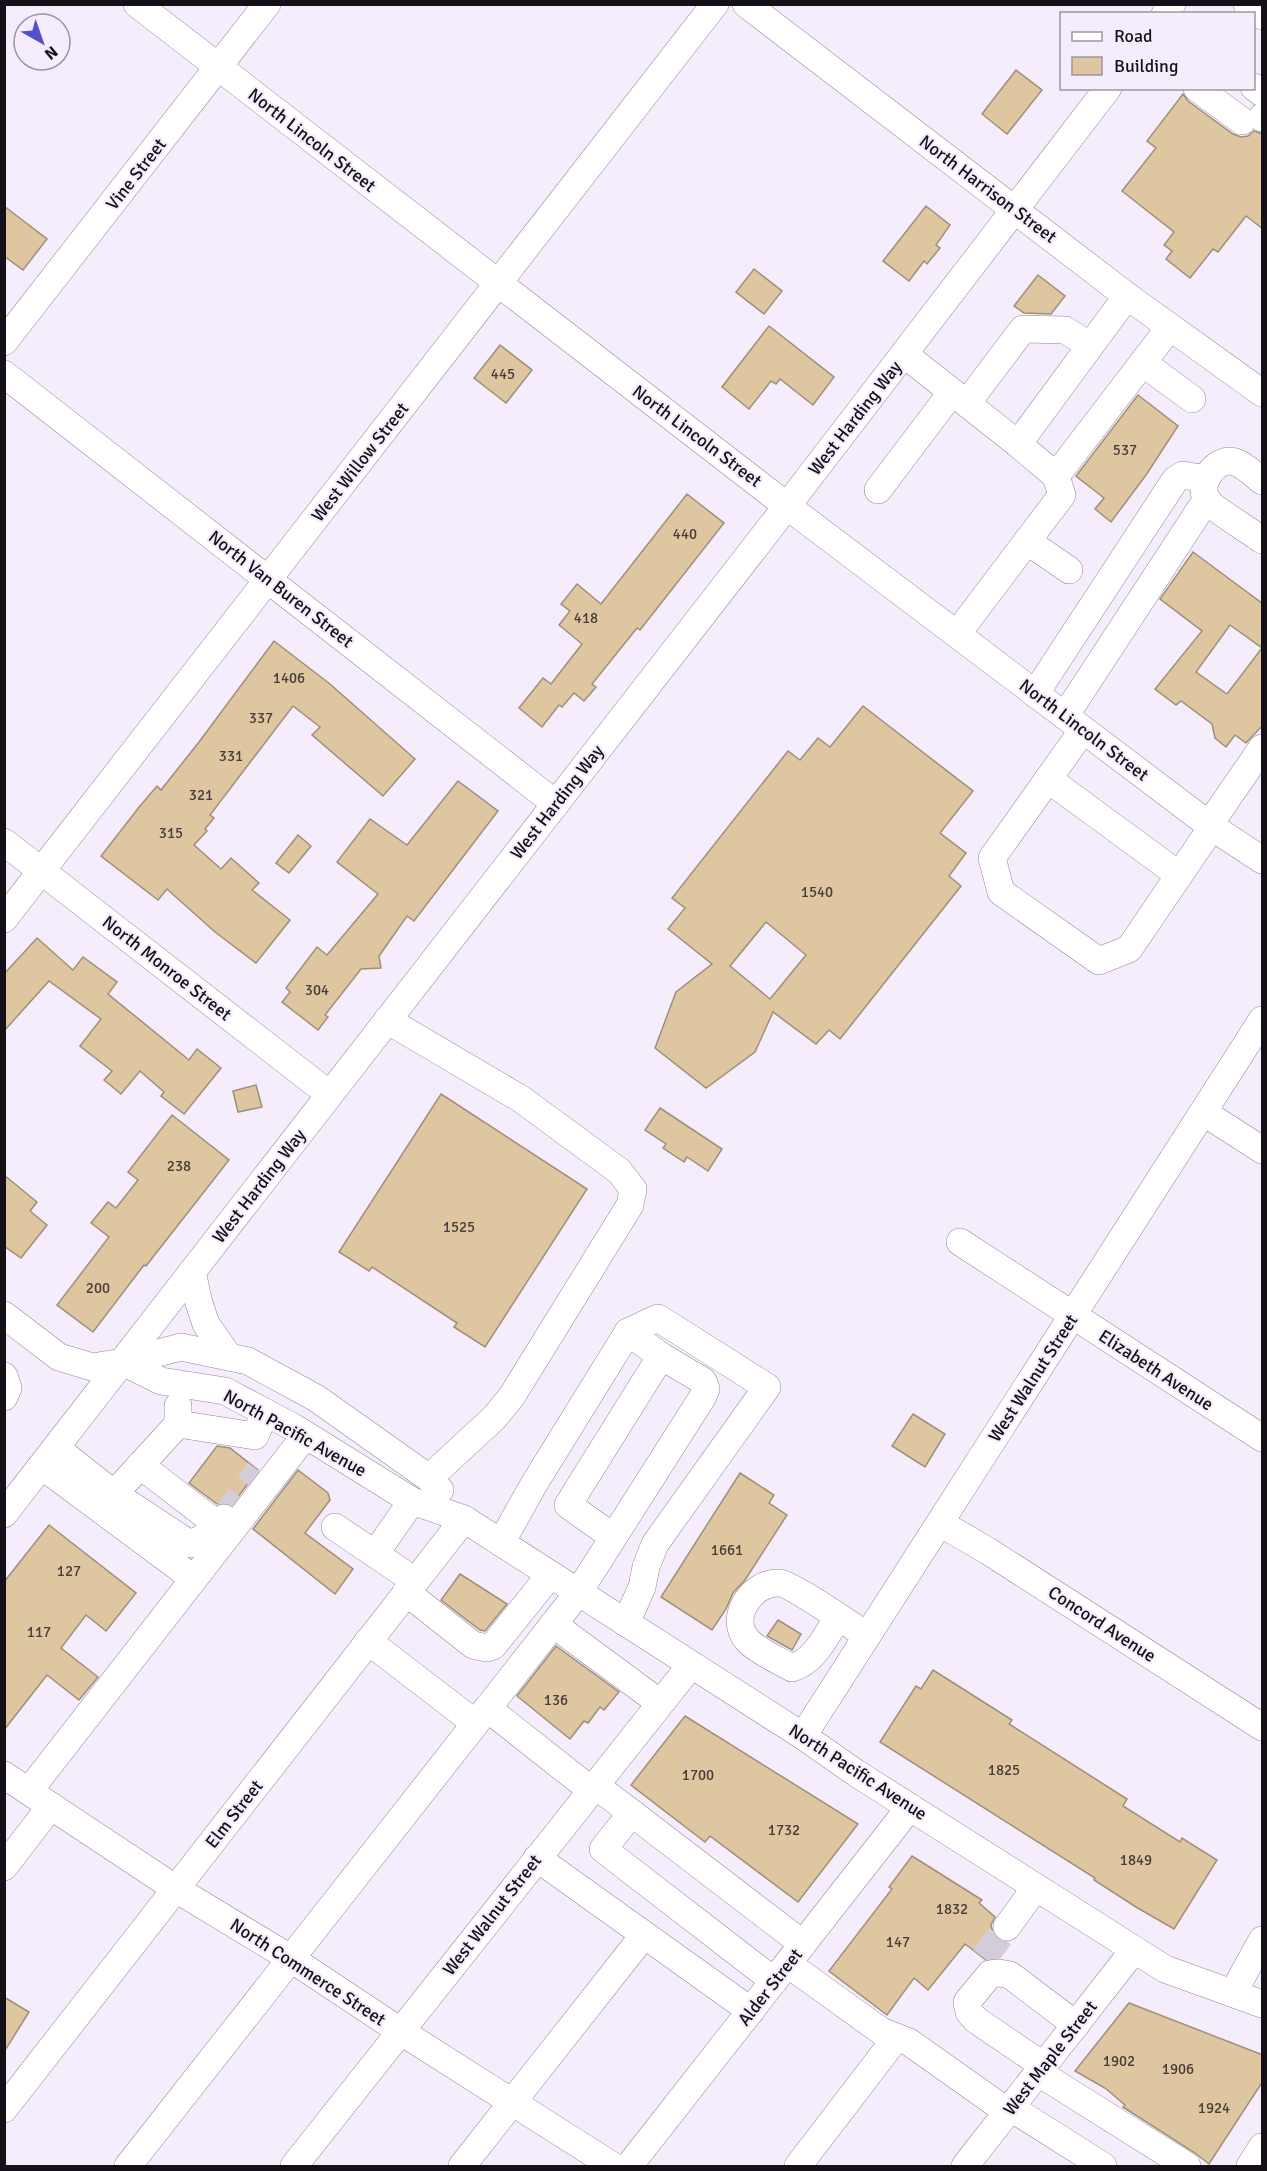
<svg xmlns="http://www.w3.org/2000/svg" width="1267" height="2171" font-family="Signika,sans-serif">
	<rect width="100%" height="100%" fill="#f6edfc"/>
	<!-- building -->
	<g fill="#dec6a0" stroke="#9e8f79" stroke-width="1.5" fill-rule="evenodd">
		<path d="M 1016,70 L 1042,90 L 1007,134 L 982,114 Z"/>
		<path d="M 1183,94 L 1188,101 L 1233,134 L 1241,137 L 1248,136 L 1254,131 L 1263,134 L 1263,229 L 1246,216 L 1218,252 L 1213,249 L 1190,278 L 1166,259 L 1172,251 L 1164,245 L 1174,232 L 1122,191 L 1156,148 L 1147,141 Z"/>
		<path d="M 4,206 L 47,239 L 23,270 L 4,256 Z"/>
		<path d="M 926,206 L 950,225 L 936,245 L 940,248 L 927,264 L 924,261 L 909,281 L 883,261 Z"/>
		<path d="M 754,269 L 782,291 L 764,314 L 736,292 Z"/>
		<path d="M 1038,275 L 1065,296 L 1051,314 L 1024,313 L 1014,306 Z"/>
		<path d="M 769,326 L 834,377 L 813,405 L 780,379 L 776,384 L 771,381 L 749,409 L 722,387 Z"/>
		<path d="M 500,345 L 532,370 L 506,403 L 474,378 Z"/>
		<path d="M 1138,395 L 1178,426 L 1146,475 L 1111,522 L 1095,509 L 1104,498 L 1076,476 Z"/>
		<path d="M 687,494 L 724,523 L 640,630 L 637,628 L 592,684 L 596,687 L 584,701 L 574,693 L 562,707 L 559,705 L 542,727 L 519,708 L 543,678 L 551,684 L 582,644 L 559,625 L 570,611 L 561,604 L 577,584 L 601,604 Z"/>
		<path d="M 1193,552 L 1263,604 L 1263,725 L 1246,743 L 1235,735 L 1226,747 L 1215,738 L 1212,724 L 1181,701 L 1176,705 L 1155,689 L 1202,631 L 1160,599 ZM 1230,625 L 1262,648 L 1227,694 L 1196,672 Z"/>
		<path d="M 274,641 L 330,684 L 415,759 L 383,796 L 312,735 L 320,727 L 293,706 L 210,815 L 214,818 L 205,829 L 207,831 L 194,845 L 221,869 L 231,858 L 259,883 L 252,890 L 290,920 L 256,963 L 215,932 L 167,889 L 158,900 L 101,856 L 140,806 L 157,786 L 161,790 L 199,742 Z"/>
		<path d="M 863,706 L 973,791 L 940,833 L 966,853 L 949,876 L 961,886 L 840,1039 L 829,1030 L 816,1044 L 773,1012 L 755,1052 L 706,1088 L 655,1048 L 676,992 L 712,964 L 668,929 L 685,908 L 672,898 L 788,751 L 800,760 L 818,738 L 830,747 ZM 766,922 L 806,955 L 770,999 L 730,966 Z"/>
		<path d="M 458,781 L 498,811 L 414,921 L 407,916 L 379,956 L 381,968 L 361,969 L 325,1015 L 328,1017 L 318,1030 L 282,1002 L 290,992 L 286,988 L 317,947 L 327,955 L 378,894 L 337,862 L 370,819 L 407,845 Z"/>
		<path d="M 298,835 L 311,846 L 289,873 L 276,863 Z"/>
		<path d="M 37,938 L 73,970 L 83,957 L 117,982 L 108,994 L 189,1060 L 197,1049 L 221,1068 L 184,1114 L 161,1096 L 164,1092 L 140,1071 L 121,1094 L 104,1080 L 112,1071 L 80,1046 L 101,1019 L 49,981 L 4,1031 L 4,974 Z"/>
		<path d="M 256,1085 L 262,1107 L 238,1112 L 233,1091 Z"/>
		<path d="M 441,1094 L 587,1189 L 485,1347 L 454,1327 L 457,1323 L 372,1267 L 369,1271 L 339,1252 Z"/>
		<path d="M 660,1108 L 722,1149 L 708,1171 L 687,1157 L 684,1162 L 663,1148 L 666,1144 L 645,1130 Z"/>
		<path d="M 172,1115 L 229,1160 L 146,1266 L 144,1265 L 93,1332 L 57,1305 L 109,1237 L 91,1223 L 108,1202 L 116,1208 L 138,1180 L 128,1172 Z"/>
		<path d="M 4,1175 L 37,1202 L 30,1211 L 47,1225 L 21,1258 L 4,1246 Z"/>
		<path d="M 913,1414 L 945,1434 L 925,1467 L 892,1446 Z"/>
		<path d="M 217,1446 L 230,1448 L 258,1470 L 232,1505 L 226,1502 L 217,1504 L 189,1483 Z"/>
		<path d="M 298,1470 L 328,1493 L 330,1500 L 305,1533 L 353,1569 L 335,1594 L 253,1529 Z"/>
		<path d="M 740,1473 L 774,1495 L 769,1503 L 787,1515 L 745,1580 L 733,1593 L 726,1609 L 712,1630 L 661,1597 Z"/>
		<path d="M 49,1525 L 136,1593 L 106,1631 L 86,1615 L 61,1648 L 98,1677 L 79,1700 L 47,1675 L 4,1730 L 4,1582 Z"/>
		<path d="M 460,1574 L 507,1604 L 485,1631 L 480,1630 L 441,1600 Z"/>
		<path d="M 778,1620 L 801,1634 L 792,1650 L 767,1636 Z"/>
		<path d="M 556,1646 L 619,1692 L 604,1710 L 600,1707 L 588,1723 L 584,1721 L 570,1739 L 517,1696 Z"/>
		<path d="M 933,1670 L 1012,1720 L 1009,1724 L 1127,1799 L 1123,1806 L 1180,1842 L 1182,1838 L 1217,1860 L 1174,1929 L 1136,1907 L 1094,1880 L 1095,1878 L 880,1742 L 916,1686 L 921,1689 Z"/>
		<path d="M 685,1716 L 858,1824 L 798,1902 L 710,1836 L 705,1842 L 631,1785 Z"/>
		<path d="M 912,1856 L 982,1900 L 979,1903 L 995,1917 L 991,1925 L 993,1934 L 998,1940 L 1005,1943 L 993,1958 L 986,1960 L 965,1944 L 928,1990 L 914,1978 L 887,2015 L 829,1971 L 892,1889 L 889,1887 Z"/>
		<path d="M 4,1997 L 29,2012 L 4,2052 Z"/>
		<path d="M 1129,2003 L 1263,2055 L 1263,2081 L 1209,2164 L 1195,2153 L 1123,2107 L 1125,2105 L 1105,2088 L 1075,2071 Z"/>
	</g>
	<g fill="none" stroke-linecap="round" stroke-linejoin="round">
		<!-- minor-tunnel -->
		<g stroke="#d4ccda" stroke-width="27" stroke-dasharray="27 14" stroke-linecap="butt">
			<path d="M 224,1518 L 259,1471"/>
			<path d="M 984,1958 L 1007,1927"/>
		</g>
		<!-- minor casing -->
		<g stroke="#93859b" stroke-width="28">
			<g id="minor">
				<path d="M 137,4 L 787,506 L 1212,827 L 1262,860"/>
				<path d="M 746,4 L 1127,296 L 1262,393"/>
				<path d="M 1247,4 L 1262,16"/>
				<path d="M 1165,14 L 1172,4"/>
				<path d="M 1254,87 L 1262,93"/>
				<path d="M 1197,88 L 1242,121"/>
				<path d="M 1262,118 L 1262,117"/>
				<path d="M 1127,296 L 1018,444 L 1056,476 L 1170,327"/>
				<path d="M 4,342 L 267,4"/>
				<path d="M 904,354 L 1018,444"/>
				<path d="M 1143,363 L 1192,399"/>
				<path d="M 4,374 L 556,804"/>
				<path d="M 967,403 L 1023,329 L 1065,330 L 1089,345"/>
				<path d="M 1262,481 C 1254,475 1245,465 1235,462 C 1217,456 1195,483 1208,502 C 1214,509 1253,533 1262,540"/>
				<path d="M 878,490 L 952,392"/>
				<path d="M 1027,541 L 1069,570"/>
				<path d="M 957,634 L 1062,495 L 1056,476"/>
				<path d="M 1035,694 L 1175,480 L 1183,475 L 1205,479"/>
				<path d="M 1065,716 L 1201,508 L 1209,502"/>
				<path d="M 1083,730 L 992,858 L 1001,892 L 1099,961 L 1129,949 L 1212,827"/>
				<path d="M 1048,779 L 1179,875"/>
				<path d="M 1209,825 L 1262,748"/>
				<path d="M 4,842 L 329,1094"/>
				<path d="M 4,919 L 715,4"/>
				<path d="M 387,1020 L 521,1099 L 619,1171 L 633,1189 L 630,1205 L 512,1396 L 494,1418 L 429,1478"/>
				<path d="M 1203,1112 L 1262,1150"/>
				<path d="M 960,1242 L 1262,1438"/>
				<path d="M 192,1272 L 199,1303 L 206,1324 L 229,1357"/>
				<path d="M 4,1315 L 59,1357 L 92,1367 L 123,1362 L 181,1347 L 248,1361 L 316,1398 L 429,1478 L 440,1490"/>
				<path d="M 123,1362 L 161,1381 L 225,1391 L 293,1427 L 412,1501 L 464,1519 L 803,1736 L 856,1773 L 1165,1969 L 1262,2004"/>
				<path d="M 4,1376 L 8,1388 L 4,1397"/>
				<path d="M 178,1406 L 178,1424 L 255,1436 L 265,1413"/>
				<path d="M 56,1448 L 114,1494 L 178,1424"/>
				<path d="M 140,1465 L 218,1525"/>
				<path d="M 42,1466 L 194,1579"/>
				<path d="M 114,1494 L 190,1544 C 204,1539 215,1529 224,1518"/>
				<path d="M 4,1514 L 787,506 L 1108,88"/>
				<path d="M 940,1523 L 988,1551 L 1262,1727"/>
				<path d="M 335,1527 L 415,1581"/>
				<path d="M 613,1537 L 568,1505 L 661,1356"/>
				<path d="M 375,1554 L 412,1501"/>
				<path d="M 406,1592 L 473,1645 L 487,1648 L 493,1646 L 550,1575"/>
				<path d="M 838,1617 C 826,1636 815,1661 792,1668 C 778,1660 759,1652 748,1641 C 727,1618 752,1581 780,1583 C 791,1584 854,1627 867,1636"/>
				<path d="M 626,1623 L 642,1587 L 646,1567 L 655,1544 L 767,1387 L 658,1318 L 628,1332"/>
				<path d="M 553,1624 L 660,1703"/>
				<path d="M 368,1641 L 475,1723"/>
				<path d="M 487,1708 L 591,1790"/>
				<path d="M 803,1736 L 1262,1020"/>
				<path d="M 4,1775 L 176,1889 L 290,1958 L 400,2031 L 613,2166"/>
				<path d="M 595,1785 L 803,1944"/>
				<path d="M 29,1791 L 305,1436"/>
				<path d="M 632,1813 L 603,1849 L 774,1981"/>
				<path d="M 537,1858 L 751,2011"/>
				<path d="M 4,1867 L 51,1806"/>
				<path d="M 1007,1927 L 1036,1887"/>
				<path d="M 788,1964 L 881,2031 L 909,2042 L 1008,2112"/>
				<path d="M 1233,1993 L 1262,1940"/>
				<path d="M 1044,2066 L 976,2020 L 969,2012 L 967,2002 L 990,1974 L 999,1973 L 1010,1975 L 1076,2025"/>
				<path d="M 1039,2073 L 1187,2166"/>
				<path d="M 1011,2108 L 1103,2166"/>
				<path d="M 4,2109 L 464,1519"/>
				<path d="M 128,2166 L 578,1593 L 702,1398 L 706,1389 L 703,1381 L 661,1356 L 628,1332 L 534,1484 L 501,1543"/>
				<path d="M 294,2166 L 691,1665"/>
				<path d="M 462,2166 L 644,1935"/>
				<path d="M 629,2166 L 910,1807"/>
				<path d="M 798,2166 L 896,2038"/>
				<path d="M 965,2166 L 1134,1950"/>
				<path d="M 1250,2166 L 1262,2147"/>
			</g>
		</g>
		<!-- minor -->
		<use href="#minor" stroke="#fff" stroke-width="27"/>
	</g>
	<g text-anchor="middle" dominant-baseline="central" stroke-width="4.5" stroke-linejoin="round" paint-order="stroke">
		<!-- number labels -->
		<g font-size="15" fill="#473e3a">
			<text x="503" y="374">445</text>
			<text x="1125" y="450">537</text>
			<text x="685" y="534">440</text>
			<text x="586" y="618">418</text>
			<text x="289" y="678">1406</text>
			<text x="261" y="718">337</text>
			<text x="231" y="756">331</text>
			<text x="201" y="795">321</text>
			<text x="171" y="833">315</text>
			<text x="817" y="892">1540</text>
			<text x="317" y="990">304</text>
			<text x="179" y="1166">238</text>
			<text x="459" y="1227">1525</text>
			<text x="98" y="1288">200</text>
			<text x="727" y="1550">1661</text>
			<text x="69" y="1571">127</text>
			<text x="39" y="1632">117</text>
			<text x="556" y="1700">136</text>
			<text x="1004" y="1770">1825</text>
			<text x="698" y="1775">1700</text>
			<text x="784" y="1830">1732</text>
			<text x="1136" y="1860">1849</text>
			<text x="952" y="1909">1832</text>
			<text x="898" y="1942">147</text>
			<text x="1119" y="2061">1902</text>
			<text x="1178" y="2069">1906</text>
			<text x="1214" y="2108">1924</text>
		</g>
		<!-- street labels -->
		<g font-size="18" fill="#151018" stroke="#f6edfc">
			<text transform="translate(312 140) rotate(38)">North Lincoln Street</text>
			<text transform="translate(136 174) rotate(-52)">Vine Street</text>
			<text transform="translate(988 189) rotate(37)">North Harrison Street</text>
			<text transform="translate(855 418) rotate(-52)">West Harding Way</text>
			<text transform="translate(697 436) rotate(37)">North Lincoln Street</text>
			<text transform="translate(360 462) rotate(-52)">West Willow Street</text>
			<text transform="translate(281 589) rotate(38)">North Van Buren Street</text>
			<text transform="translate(1084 730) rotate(37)">North Lincoln Street</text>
			<text transform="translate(557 802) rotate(-52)">West Harding Way</text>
			<text transform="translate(167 968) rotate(38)">North Monroe Street</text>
			<text transform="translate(259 1186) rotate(-52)">West Harding Way</text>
			<text transform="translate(1156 1370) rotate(33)">Elizabeth Avenue</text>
			<text transform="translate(1033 1378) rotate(-57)">West Walnut Street</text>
			<text transform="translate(295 1433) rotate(29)">North Pacific Avenue</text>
			<text transform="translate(1102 1624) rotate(33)">Concord Avenue</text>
			<text transform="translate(858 1772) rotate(33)">North Pacific Avenue</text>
			<text transform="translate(234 1814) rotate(-52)">Elm Street</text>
			<text transform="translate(492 1915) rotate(-52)">West Walnut Street</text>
			<text transform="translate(308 1972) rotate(33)">North Commerce Street</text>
			<text transform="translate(770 1987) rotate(-52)">Alder Street</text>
			<text transform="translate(1050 2058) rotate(-52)">West Maple Street</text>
		</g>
	</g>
	<!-- border -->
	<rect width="1267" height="2171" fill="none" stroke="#151018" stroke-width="12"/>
	<!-- legend -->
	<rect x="1060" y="12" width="195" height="78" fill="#f6edfc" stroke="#9c95a1" stroke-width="1.5"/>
	<rect x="1072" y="32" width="30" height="9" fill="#ffffff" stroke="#9c95a1" stroke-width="1.5"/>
	<text x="1114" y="42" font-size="18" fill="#151018">Road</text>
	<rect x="1072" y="57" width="30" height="18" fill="#dec6a0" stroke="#9c95a1" stroke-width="1.5"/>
	<text x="1114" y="72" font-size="18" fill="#151018">Building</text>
	<!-- north arrow -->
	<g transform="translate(42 42) rotate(140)"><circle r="28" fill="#f6edfc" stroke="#9c95a1" stroke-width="1.5"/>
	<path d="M0-4.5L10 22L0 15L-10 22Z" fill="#5650c8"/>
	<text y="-9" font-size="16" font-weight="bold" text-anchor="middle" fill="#151018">N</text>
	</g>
</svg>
